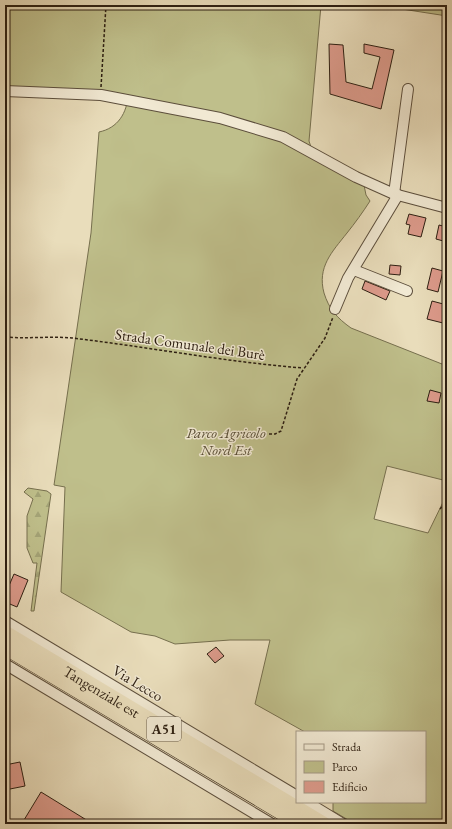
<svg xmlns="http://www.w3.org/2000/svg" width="452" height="829" font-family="'EB Garamond',serif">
	<defs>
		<pattern id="forest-firs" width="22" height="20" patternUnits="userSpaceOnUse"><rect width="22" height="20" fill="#bfbf8b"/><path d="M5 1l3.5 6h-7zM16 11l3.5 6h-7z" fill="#a4a477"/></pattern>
	</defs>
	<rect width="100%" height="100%" fill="#e9ddbb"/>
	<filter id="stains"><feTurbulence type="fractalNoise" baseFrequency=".005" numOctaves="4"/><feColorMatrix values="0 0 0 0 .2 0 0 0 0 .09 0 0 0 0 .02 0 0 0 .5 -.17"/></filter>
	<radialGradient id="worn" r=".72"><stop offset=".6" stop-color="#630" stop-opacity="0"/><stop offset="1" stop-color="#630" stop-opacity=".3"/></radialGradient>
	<!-- forest -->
	<path fill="url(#forest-firs)" stroke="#766f4e" d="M 28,488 L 47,491 L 51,494 L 34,611 L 31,611 L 37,563 L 33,563 L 27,548 L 27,516 L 33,499 L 24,492 Z"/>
	<!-- park -->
	<g fill="#bfbf8b" stroke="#766f4e">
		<path d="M 5,5 L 321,5 L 309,141 L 311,147 L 364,185 L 366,195 L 370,201 C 363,212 355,223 347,233 C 332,252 317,267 324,293 C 329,309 337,318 351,328 L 447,366 L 447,481 L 387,466 L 374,519 L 428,533 L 447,494 L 447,824 L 355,824 L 333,811 L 333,802 L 425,802 L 425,732 L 305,732 L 255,704 L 270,640 L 230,640 L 175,644 L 155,636 L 131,632 L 61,592 L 65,487 L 54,485 L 91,233 L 99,132 C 118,128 127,113 128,95 L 104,91 L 5,88 Z"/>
		<path d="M 376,5 L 447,5 L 447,16 Z"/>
	</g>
	<!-- building -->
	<g fill="#dd9b8c" stroke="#2d1f12">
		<path d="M 329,44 L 343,45 L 346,82 L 372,89 L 380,57 L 364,53 L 364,44 L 394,50 L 381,109 L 330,94 Z"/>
		<path d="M 409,214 L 426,218 L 421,237 L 408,234 L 410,225 L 406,224 Z"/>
		<path d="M 439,225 L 447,227 L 447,242 L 436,239 Z"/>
		<path d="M 390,265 L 401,266 L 400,275 L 389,274 Z"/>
		<path d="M 432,268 L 443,271 L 438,292 L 427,289 Z"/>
		<path d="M 365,281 L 390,291 L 386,300 L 362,289 Z"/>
		<path d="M 432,301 L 447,305 L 447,315 L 445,315 L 443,323 L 427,319 Z"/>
		<path d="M 430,390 L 441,393 L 439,403 L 427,401 Z"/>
		<path d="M 14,574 L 28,580 L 17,607 L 5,602 L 5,595 Z"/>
		<path d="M 216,647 L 224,656 L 215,663 L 207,654 Z"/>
		<path d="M 20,762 L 25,786 L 5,790 L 5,765 Z"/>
		<path d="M 41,792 L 93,824 L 31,824 L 24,820 Z"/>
	</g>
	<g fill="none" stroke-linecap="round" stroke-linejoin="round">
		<!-- minor casing -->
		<g stroke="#5c4e3c" stroke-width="12">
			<g id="minor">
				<path d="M 5,91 L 101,95 L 220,118 L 283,137 L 356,177 L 394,194 L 447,208"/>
				<path d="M 394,194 L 408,89"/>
				<path d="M 354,270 L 407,291"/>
				<path d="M 335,309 L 348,278 L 398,195"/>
				<path d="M 5,621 L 297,796"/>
				<path d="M 5,664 L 272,824"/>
				<path d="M 307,802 L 343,824"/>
			</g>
		</g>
		<!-- highway casing -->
		<g stroke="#2d1f12" stroke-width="16">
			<g id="highway">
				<path id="s1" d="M 5,633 L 323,824"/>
				<path d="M 5,647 L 301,824"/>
			</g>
		</g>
		<!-- path -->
		<g stroke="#2d1f12" stroke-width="1.5" stroke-dasharray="3 2" stroke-linecap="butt">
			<path d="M 101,87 L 106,5"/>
			<path d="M 5,337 C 27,339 50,336 72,338 C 149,347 226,362 303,368"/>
			<path d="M 239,434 L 275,434 L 281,431 L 297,379 L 325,338 L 333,317"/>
			<path d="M 440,509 L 447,501"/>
		</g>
		<!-- minor -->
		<use href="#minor" stroke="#f1e9d3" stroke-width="10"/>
		<!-- highway -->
		<use href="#highway" stroke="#e9ddbb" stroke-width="15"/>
	</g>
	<g text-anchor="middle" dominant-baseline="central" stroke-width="3" stroke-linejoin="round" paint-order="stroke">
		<!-- shield labels -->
		<rect fill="#f1e9d3" stroke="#685c4c" stroke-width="1" x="147" y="717" width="34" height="24" rx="3"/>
		<g font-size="14" font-weight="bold" fill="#2d1f12">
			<text x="164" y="729">A51</text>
		</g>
		<!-- street labels -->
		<g font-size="15" fill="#2d1f12" stroke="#f1e9d3">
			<text transform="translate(190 344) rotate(8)">Strada Comunale dei Burè</text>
			<text transform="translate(138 683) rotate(31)">Via Lecco</text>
			<text stroke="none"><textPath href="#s1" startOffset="113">Tangenziale est</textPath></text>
		</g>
		<!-- park labels -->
		<g font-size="15" font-style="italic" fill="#594f36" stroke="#f1e9d3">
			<text x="226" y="432">Parco Agricolo<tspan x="226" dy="17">Nord Est</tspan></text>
		</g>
	</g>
	<!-- margin -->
	<rect width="452" height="829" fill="none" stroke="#e9ddbb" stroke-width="20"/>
	<rect x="6" y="6" width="440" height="817" fill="none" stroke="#2d1f12" stroke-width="2"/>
	<rect x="10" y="10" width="432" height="809" fill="none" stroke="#2d1f12"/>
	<!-- legend -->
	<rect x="296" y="731" width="130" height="72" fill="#f1e9d3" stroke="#a39886"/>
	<rect x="304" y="744" width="20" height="6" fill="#f1e9d3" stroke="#a39886"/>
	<text x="332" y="751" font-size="12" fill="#2d1f12">Strada</text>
	<rect x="304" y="761" width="20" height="12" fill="#bfbf8b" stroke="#a39886"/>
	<text x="332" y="771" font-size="12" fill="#2d1f12">Parco</text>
	<rect x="304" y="781" width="20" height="12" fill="#dd9b8c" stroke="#a39886"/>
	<text x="332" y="791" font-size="12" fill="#2d1f12">Edificio</text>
	<rect width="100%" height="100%" filter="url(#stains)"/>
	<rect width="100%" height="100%" fill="url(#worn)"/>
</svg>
